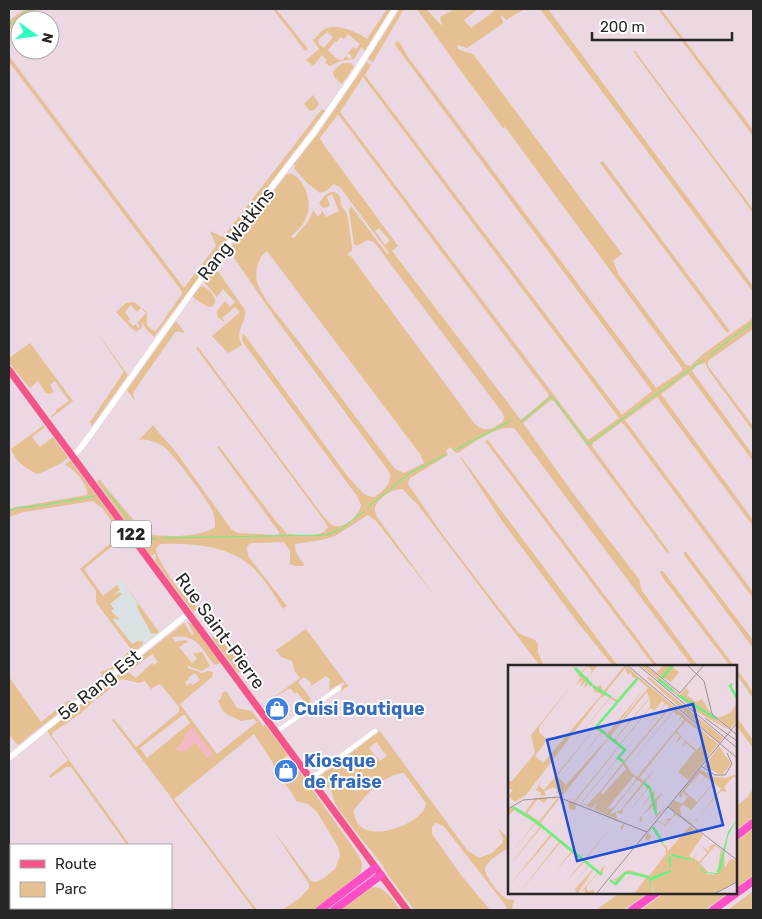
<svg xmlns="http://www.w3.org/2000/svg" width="762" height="919" font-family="Rubik,sans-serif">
	<rect width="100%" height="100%" fill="#ebd8e2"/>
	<!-- industrial -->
	<path fill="#d9e1e2" d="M 122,581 L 159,632 L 134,652 L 98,605 L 103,596 Z"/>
	<!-- green -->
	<g fill="#e4c092" fill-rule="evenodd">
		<path d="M 25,9 L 36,9 L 9,30 L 9,21 Z"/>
		<path d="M 273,9 L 276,9 L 308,49 L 305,51 Z"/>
		<path d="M 387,9 L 391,9 L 366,49 L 365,51 L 361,47 L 354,59 L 340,61 L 330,66 L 325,63 L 327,60 L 322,55 L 313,66 L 306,60 L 319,49 L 313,40 C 317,37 320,31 325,29 C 337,23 357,32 367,39 ZM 327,32 L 333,37 L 324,48 L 319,44 L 318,40 ZM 348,34 L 360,44 L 356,49 L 353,47 L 348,53 L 352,56 L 350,59 L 346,56 L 342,61 L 336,58 L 328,50 L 335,41 L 337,42 L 340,37 L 344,39 Z"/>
		<path d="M 400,9 L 404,9 L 373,62 L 368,59 Z"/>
		<path d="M 417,9 L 426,9 L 441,25 L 442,24 L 440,17 L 455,9 L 478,9 L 464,20 L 471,28 L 494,11 L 493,9 L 525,9 L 506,20 L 502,15 L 501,16 L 503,22 L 502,24 L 467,48 L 458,45 L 457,48 C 463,53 469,51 474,55 L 622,254 L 613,261 L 619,275 L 686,365 L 690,366 L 703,354 L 753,318 L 753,329 L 708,361 L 708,366 L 753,426 L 753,431 L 709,371 L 705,363 L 697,365 L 692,371 L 753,455 L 753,461 L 688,374 L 661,394 L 753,520 L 753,526 L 657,397 L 625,420 L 753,592 L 753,598 L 622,422 L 593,443 L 592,446 L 668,550 L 669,552 L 667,553 L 554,401 L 551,400 L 523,423 L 575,496 L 639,579 L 642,591 L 698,666 L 692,666 L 515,429 C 501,422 470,445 458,453 L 455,452 L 450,447 L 446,451 L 448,455 L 410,478 L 408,484 L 445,538 L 516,630 L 520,634 L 535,640 L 538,644 L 538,653 L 544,666 L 540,666 L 418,505 L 402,489 C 393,488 376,499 375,509 C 375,512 376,514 377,517 L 434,595 L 376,521 L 368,515 L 335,536 L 322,540 L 295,544 C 294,552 301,560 305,566 L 295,566 L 290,564 L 290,551 L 284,542 L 252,543 L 248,545 L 247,548 L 248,556 L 287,606 L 283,609 C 274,595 264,577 251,566 C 226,545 191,543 160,544 L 156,549 C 157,562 184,599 196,606 L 203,604 L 193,612 L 155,561 L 156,556 L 154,554 L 151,556 L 97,482 L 99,479 L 143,531 L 147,534 C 164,537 201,538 215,527 C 215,522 215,517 213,512 C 208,500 174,455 164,447 C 158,443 147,438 139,440 L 153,425 C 162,438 175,448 183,462 L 232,530 L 238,533 L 275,535 L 279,534 L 279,532 L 217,447 L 219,446 L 275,520 L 287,534 C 299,534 321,540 328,527 L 323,519 L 196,348 L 198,347 L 323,516 C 326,518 329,523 332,525 C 344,531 359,515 361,505 L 357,496 L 245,345 L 242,340 L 243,333 L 348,477 L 363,493 L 368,496 L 375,497 C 383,491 392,484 390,473 L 276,319 L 230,252 L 218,266 L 217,265 L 287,174 L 288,173 L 288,175 L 290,173 C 307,180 314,206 304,222 C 301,228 295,232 291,237 L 294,238 C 301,229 310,222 313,210 L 318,217 L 322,212 L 321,209 L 326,217 L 339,211 L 332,194 L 327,197 L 330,206 L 323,208 L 319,203 L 325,195 L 331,192 L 335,192 L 340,196 L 341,205 L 347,214 L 352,246 L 352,250 L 347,255 L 349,256 L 350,255 L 474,423 C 484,433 493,430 503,421 L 504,417 L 502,412 L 374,242 L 367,240 L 357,246 L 354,244 L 349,210 L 351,206 L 387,254 L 389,253 L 340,187 L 334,184 L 327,190 L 320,193 L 307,183 L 294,168 L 297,164 L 294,166 L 294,164 L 317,135 L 367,62 L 371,65 L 365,75 L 622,415 L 652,391 L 395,45 L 396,41 L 400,43 L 408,57 L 656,388 L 682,371 L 682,368 L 505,127 L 503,128 L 463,74 ZM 363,77 L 619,418 L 588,440 L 340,112 ZM 338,114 L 549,395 L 548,397 L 521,420 L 392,251 L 398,246 L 323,144 L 320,138 ZM 379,228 L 390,241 L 385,245 L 375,231 ZM 267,251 L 420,454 L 424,463 L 404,473 L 395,469 C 362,425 329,382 296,338 C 286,325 263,299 258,285 C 254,275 257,257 267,251 Z"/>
		<path d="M 540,9 L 548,9 L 753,286 L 753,292 Z"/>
		<path d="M 658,9 L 661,9 L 753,130 L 753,136 Z"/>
		<path d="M 633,51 L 635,51 L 753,209 L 753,213 Z"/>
		<path d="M 9,56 L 184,288 L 216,246 L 210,231 L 223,237 L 322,109 L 325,111 L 154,337 L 146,329 L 142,322 L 142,328 L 138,330 L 138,332 L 132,329 L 116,312 L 126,303 L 134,302 L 147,312 L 147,325 L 152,330 L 156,331 L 182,294 L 181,290 L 9,62 ZM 131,305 L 137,312 L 141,308 L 146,313 L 137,323 L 140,326 L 138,328 L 136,324 L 133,326 L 128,321 L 130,319 L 125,312 Z"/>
		<path d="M 343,63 L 351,63 L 354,67 L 342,84 L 334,77 L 333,72 L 336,68 Z"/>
		<path d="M 313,95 L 319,104 L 314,110 L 310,111 L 304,104 Z"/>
		<path d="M 603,161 L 730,331 L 727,333 L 600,163 Z"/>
		<path d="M 215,267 L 245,310 C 247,324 234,328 242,345 L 228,353 L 212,336 L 240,312 L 235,307 L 222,318 L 225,322 L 224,322 L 218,317 L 217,311 L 225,301 L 230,307 L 235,302 L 223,289 L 217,297 L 205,283 L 205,280 Z"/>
		<path d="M 201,286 C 208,287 215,295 215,302 L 212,307 L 206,306 L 194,298 L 193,296 Z"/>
		<path d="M 176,321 L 185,333 L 176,331 L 134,391 L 133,395 L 135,401 L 127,390 Z"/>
		<path d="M 95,330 L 128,375 L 92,426 L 90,422 L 124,372 Z"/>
		<path d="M 30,343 L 73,401 L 51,418 L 51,416 L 56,412 L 56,410 L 69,401 L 55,381 L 50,385 L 54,392 L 50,394 L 46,393 L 38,381 L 30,388 L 9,363 L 9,358 Z"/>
		<path d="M 44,425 L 44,428 L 32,437 L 40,447 L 53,437 L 68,458 L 58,465 L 38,474 C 27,470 15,461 11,449 Z"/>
		<path d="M 488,440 L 658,666 L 654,666 L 485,441 Z"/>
		<path d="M 460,457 L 461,457 L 618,666 L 613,666 L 575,619 L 502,521 Z"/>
		<path d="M 70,460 L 126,535 L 84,569 L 103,596 L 117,585 L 120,590 L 111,596 L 120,592 L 122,594 L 110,604 L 114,609 L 111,611 L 120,620 L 114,618 L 113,620 L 132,644 L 138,641 L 144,642 L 141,646 L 103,677 L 100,672 C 110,671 127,658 130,648 L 98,605 L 96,602 L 96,591 L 80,569 L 119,536 L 120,533 L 102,508 L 93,501 L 24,512 L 9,517 L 9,510 L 12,508 L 87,495 C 89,486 74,468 65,465 Z"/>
		<path d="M 684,552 L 686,552 L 753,640 L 753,648 L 684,555 Z"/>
		<path d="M 661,571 L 663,571 L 734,666 L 730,666 L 663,578 L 660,572 Z"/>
		<path d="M 122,581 L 159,632 L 156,634 L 151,633 L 137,607 L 138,604 Z"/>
		<path d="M 187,622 L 192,624 L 220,662 L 219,664 L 215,665 C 201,649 198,633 172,637 L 176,642 L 185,640 L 189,641 L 179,647 L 192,663 L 197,659 L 193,653 L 202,652 L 210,666 L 202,671 L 188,666 L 188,668 L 202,673 L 208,671 L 213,672 L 212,677 L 180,704 L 217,754 L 257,722 L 254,719 L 241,721 L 228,715 L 223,711 L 218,701 L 221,699 L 222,693 L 225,691 L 227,692 L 237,708 L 252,711 L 263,726 L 265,725 L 288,755 L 282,760 L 283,761 L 281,763 L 286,773 L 289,776 L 298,770 L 299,771 L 359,856 L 362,863 L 361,872 L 358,875 L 315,910 L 282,910 L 300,898 L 309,888 L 309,884 L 273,830 L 311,881 L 316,882 L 324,878 L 335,869 L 340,856 L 338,847 L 317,812 L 308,804 L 296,801 C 291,787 276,778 273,763 L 254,734 L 174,799 L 257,910 L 254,910 L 173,801 L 171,797 L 112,720 L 114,719 L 136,747 L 179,712 L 179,707 L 162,686 L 159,684 L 151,689 L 145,681 L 139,683 L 122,679 L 97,699 L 94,697 L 94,694 L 184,623 L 192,635 L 194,634 ZM 152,654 L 158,662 L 154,665 L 152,663 L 136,678 L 128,672 ZM 195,673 L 200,680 L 193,685 L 191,683 L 187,686 L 185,682 L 189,680 L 188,678 ZM 183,715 L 185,715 L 190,723 L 147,758 L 140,748 ZM 186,734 L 212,754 L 207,758 L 197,744 L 194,744 L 189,747 L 179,746 L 183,743 Z"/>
		<path d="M 306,629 L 348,686 L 341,691 L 342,686 L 345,684 L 343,682 L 329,690 L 330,680 L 326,676 L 311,686 L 311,683 L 304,677 L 298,682 L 311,699 L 310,703 L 307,705 L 297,692 L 295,694 L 290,688 L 270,700 L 300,678 L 295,672 L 292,661 L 281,657 L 276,650 Z"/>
		<path d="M 217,632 L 229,651 L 243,665 L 243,670 L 238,673 L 212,638 Z"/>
		<path d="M 736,668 L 753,692 L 753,698 L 736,674 Z"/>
		<path d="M 9,677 L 41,722 L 69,700 L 71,703 L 18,745 L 9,735 Z"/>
		<path d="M 90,697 L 94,701 L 80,714 L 52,733 L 52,736 L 130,845 L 127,845 L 71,767 L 66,767 L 50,778 L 49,776 L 68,760 L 47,731 Z"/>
		<path d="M 736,716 L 753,740 L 753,748 L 736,725 Z"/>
		<path d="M 380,731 L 467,850 L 479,858 L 492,853 L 502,843 L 503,839 L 498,828 L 509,839 L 509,848 C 502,852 489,859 485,868 C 483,874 500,896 507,899 C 510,900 511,900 514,900 L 512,908 L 513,910 L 507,910 L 506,906 L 446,829 L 442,825 L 436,823 L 432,827 L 432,834 L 461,875 L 490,910 L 414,910 L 386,872 L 383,866 C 368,846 350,826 336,805 C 331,796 335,788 321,785 L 319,779 L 320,776 ZM 376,742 L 387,756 L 380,761 L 369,748 ZM 404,773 L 426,803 C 427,823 354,852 354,810 C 366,795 382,775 404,773 Z"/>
		<path d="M 751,791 L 753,792 L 753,817 L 736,830 L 736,806 L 747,798 Z"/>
		<path d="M 753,829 L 753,875 L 736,888 L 736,842 Z"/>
		<path d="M 372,887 C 386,887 393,900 400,910 L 341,910 Z"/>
		<path d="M 753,891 L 753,910 L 728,910 Z"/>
		<path d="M 620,893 L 648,893 L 623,910 L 596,910 Z"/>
		<path d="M 665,893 L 729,893 L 704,910 L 641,910 Z"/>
	</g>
	<!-- sand -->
	<path fill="#f2b9c7" d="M 192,727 L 213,754 L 207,758 L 197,744 L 194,744 L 184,752 L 175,749 L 183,743 L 186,734 Z"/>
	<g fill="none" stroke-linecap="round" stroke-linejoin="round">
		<!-- stream -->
		<g stroke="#67f17e" stroke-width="1">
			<path d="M 9,24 L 11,24 L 29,9"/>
			<path d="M 709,356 L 753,322"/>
			<path d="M 521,422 L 552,396 L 588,444 L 703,360"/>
			<path d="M 455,450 L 510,421"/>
			<path d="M 104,490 L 106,490 L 142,537 L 156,539"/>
			<path d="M 368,507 L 410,473 L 445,455"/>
			<path d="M 9,511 L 17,508 L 50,504 L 95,496"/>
			<path d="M 162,538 L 326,535 L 341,529 L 363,512"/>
		</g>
		<!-- minor -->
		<g stroke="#fff" stroke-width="4.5">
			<path d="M 276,732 L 339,688"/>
			<path d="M 310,779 L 375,731"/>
		</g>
		<!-- tertiary -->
		<g stroke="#fff" stroke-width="5.5">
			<path d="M 72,456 L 78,451 L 91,434 L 206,272 L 315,131 L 353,76 L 395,9"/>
			<path d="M 9,758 L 189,613"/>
		</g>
		<!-- primary -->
		<path stroke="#f45489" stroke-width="7" d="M 9,370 L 407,910"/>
		<!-- motorway -->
		<g stroke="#ff4fc4" stroke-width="8">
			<path d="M 736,836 L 753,823"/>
			<path d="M 320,910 L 375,868"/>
			<path d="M 334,910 L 381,875"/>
			<path d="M 632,910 L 656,893"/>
			<path d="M 713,910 L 753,881"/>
		</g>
	</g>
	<!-- icons -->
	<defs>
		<g id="shop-disc" transform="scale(1.25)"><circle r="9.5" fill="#3f7fe0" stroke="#fff"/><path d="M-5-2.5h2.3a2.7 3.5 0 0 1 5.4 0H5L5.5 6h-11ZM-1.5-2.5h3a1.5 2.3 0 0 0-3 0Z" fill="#fff"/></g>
	</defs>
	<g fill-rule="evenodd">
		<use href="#shop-disc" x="277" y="709"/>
		<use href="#shop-disc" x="286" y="771"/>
	</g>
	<g text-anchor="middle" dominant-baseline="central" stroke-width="4" stroke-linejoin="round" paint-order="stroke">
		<!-- shield labels -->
		<rect fill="#fff" stroke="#686868" stroke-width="1" x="111" y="520.5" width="40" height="27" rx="4"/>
		<g font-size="16" font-weight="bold" fill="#272727">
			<text x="131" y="534">122</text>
		</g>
		<!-- street labels -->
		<g font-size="18" fill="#272727" stroke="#fff">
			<text transform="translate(236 234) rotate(-52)">Rang Watkins</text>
			<text transform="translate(220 631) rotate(54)">Rue Saint-Pierre</text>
			<text transform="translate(99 685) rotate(-39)">5e Rang Est</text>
		</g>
		<!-- shop labels -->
		<g font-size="18" font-weight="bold" fill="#366cbe" stroke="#fff" text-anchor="start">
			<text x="294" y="709">Cuisi Boutique</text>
			<text x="304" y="761">Kiosque<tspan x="304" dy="21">de fraise</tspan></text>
		</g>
	</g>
	<!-- overview -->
	<g transform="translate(508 665)">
		<rect width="229" height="229" fill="#ebd8e2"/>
		<path d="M 64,0 L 72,8 L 80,0 L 90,0 L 82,10 L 84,6 L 80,1 L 73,9 L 78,13 L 81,10 L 79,15 L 88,22 L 93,20 L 95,27 L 117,0 L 210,79 L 181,115 L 170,107 L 187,86 L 178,78 L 173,83 L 177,77 L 174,73 L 189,85 L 195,77 L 191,66 L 178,56 L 169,66 L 174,72 L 167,79 L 172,71 L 168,68 L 163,73 L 131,113 L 136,116 L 147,104 L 137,117 L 144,128 L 147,125 L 146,135 L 155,127 L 149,136 L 149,149 L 159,141 L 141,161 L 148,152 L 145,141 L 134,151 L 134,157 L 131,155 L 144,138 L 143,131 L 132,144 L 143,129 L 141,123 L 117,151 L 139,124 L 136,119 L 115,144 L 114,149 L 108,147 L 109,154 L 86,144 L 90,137 L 84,143 L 48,128 L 47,131 L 49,125 L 46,122 L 36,126 L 38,130 L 32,131 L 33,128 L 28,125 L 34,114 L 31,121 L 36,125 L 108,37 L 102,33 L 52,94 L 102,32 L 99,30 L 92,33 L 18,130 L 7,137 L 0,131 L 5,125 L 0,123 L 0,116 L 4,116 L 27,88 L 23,70 L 71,11 ZM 117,3 L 120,10 L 123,8 L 124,12 L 128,13 L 109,35 L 97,28 ZM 70,12 L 73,12 L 68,20 L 75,14 L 72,22 L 78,16 L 76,23 L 82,18 L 81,22 L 84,21 L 87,27 L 94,29 L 35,98 L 27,91 L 39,75 L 31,67 L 31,62 ZM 130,14 L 140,23 L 101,71 L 138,22 L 99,69 L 90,61 ZM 139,27 L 141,33 L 106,75 L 102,72 ZM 142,33 L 142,42 L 111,80 L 108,74 ZM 154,36 L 157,39 L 134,69 L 158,39 L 161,42 L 116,96 L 111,92 L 131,68 L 117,84 L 112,80 L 142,43 L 146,45 L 130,66 ZM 162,43 L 165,46 L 120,101 L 166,46 L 168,50 L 124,105 L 169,49 L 173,51 L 171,55 L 174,52 L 176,55 L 129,112 L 123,107 L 117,97 ZM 87,63 L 93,67 L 72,94 L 94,67 L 100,73 L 58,120 L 49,111 ZM 101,73 L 105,77 L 60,131 L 105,77 L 111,81 L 67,135 L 54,131 ZM 111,82 L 116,85 L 73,138 L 68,136 ZM 110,93 L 115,97 L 94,124 L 79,140 L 74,138 ZM 115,100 L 118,104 L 94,130 L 93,127 ZM 126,111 L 128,115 L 105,143 L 99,144 ZM 129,115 L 134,118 L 113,145 L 101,150 ZM 132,0 L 137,0 L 172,30 L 178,23 L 181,27 L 179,30 L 188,37 L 194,34 L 204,50 L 221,65 L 189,47 ZM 156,0 L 167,0 L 165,2 L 171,7 L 163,17 L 148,8 ZM 140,11 L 215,73 L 211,78 L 139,13 ZM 229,39 L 229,56 L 222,64 L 210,53 L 222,48 ZM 211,81 L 223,99 L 214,110 L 196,102 ZM 192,104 L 206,112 L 218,113 L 229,109 L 229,113 L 225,112 L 216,122 L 219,127 L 213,126 L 188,154 L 191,157 L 187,155 L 184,160 L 161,142 L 166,135 L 174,139 L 180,132 L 174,127 L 174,132 L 171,133 L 172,128 ZM 192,108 L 197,112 L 190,120 L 198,112 L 205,118 L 189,137 L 176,126 ZM 206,118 L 213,124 L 184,159 L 173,150 L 172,143 L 175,139 L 183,145 L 179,150 ZM 45,132 L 69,138 L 67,145 L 61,144 L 61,136 L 52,133 L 32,158 L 76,195 L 108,156 L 74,140 L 117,158 L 114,165 L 112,163 L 116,158 L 108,156 L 77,195 L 91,207 L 96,201 L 100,205 L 96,202 L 94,210 L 89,209 L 79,221 L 79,225 L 82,227 L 85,224 L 87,229 L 77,229 L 77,224 L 73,227 L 90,207 L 86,204 L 69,229 L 67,224 L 85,204 L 81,201 L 64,220 L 80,201 L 76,197 L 58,217 L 75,196 L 64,188 L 47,206 L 63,187 L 52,178 L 10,229 L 51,177 L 44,171 L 0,222 L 42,170 L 38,166 L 12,196 L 38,166 L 33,163 L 0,202 L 32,162 L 27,159 L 0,191 L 27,158 L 6,145 L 0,151 L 0,145 L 4,141 L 17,148 L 27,133 ZM 40,133 L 49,134 L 31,156 L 19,148 L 30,134 L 36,138 ZM 166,148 L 173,153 L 167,150 L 157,161 L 149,156 L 145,161 L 150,174 L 159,182 L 160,186 L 182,161 L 195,170 L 181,191 L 185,193 L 191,186 L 186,193 L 191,197 L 199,188 L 194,181 L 201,186 L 202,181 L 207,179 L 215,185 L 210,207 L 197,207 L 186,195 L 162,190 L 163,205 L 142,214 L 145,229 L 126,229 L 138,213 L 119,208 L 108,220 L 101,215 L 108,219 L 107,214 L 120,205 L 141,211 L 158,189 L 158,184 L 150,174 L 145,163 L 140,168 L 143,171 L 141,176 L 135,172 L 138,173 L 137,171 L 149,155 L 157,160 L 160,156 L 158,154 L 164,153 ZM 207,181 L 213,184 L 210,203 L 208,207 L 200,207 L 192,198 ZM 216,185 L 217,203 L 222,194 L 229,195 L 229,217 L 206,229 L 146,229 L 143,216 L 163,207 L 163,191 L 187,196 L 198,209 L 205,210 L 212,206 Z" fill="#e4c092" fill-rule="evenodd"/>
		<path d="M 229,154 L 220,171 L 213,205 L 210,209 L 196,208 L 187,196 L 163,191 L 163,207 L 143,216 L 145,229 L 141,213 L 163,205 L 160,194 L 164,189 L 186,195 L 197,207 L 209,208 L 220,167 Z" fill="#67f17e"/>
		<path fill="none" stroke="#67f17e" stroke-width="2.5" d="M 67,3 L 84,20M 154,13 L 165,0M 150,14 L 165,26M 224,19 L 222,21 L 229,33M 85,21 L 103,32M 170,30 L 209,54M 98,69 L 88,62 L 130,13M 99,70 L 117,85 L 110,93 L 116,97M 136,118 L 142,123 L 148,149M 5,142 L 30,158 L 94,210M 145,162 L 155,178M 123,208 L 141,212M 102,215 L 108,219 L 117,208 L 122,208"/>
		<path fill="none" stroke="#9d9197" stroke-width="1" d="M 119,0 L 229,93M 130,0 L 229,83M 138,0 L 172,28 L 196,0M 179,0 L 196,16 L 204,49 L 229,70M 197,53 L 229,76M 193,101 L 207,110 L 217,110 L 224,99 L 219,88M 160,142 L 229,195M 0,144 L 15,135 L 50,132 L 139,167M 88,229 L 229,58M 206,229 L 229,217"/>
		<path fill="#1d4ed8" fill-opacity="0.15" stroke="#1d4ed8" stroke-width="2.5" d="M 185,39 L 215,160 L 69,196 L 39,75 Z"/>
		<rect width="229" height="229" fill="none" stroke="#272727" stroke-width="2.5"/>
	</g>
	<!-- border -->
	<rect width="762" height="919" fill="none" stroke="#272727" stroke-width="20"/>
	<!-- legend -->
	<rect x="10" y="844" width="162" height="65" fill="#ffffff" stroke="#a9a9a9"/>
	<rect x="20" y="860" width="25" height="8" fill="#f45489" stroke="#a9a9a9"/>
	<text x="55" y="869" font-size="15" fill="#272727">Route</text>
	<rect x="20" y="882" width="25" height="15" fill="#e4c092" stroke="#a9a9a9"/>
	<text x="55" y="894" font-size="15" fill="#272727">Parc</text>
	<!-- north arrow -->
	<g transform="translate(35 35) rotate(104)"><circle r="24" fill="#ffffff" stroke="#a9a9a9"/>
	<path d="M0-4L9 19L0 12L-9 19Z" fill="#32fec4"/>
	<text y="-8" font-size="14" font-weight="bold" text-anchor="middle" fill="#272727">N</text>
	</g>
	<!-- scale -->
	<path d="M592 32v8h140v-8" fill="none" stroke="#272727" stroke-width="2.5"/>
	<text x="600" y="32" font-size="15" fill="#272727" stroke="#ffffff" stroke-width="4" paint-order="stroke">200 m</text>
</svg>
